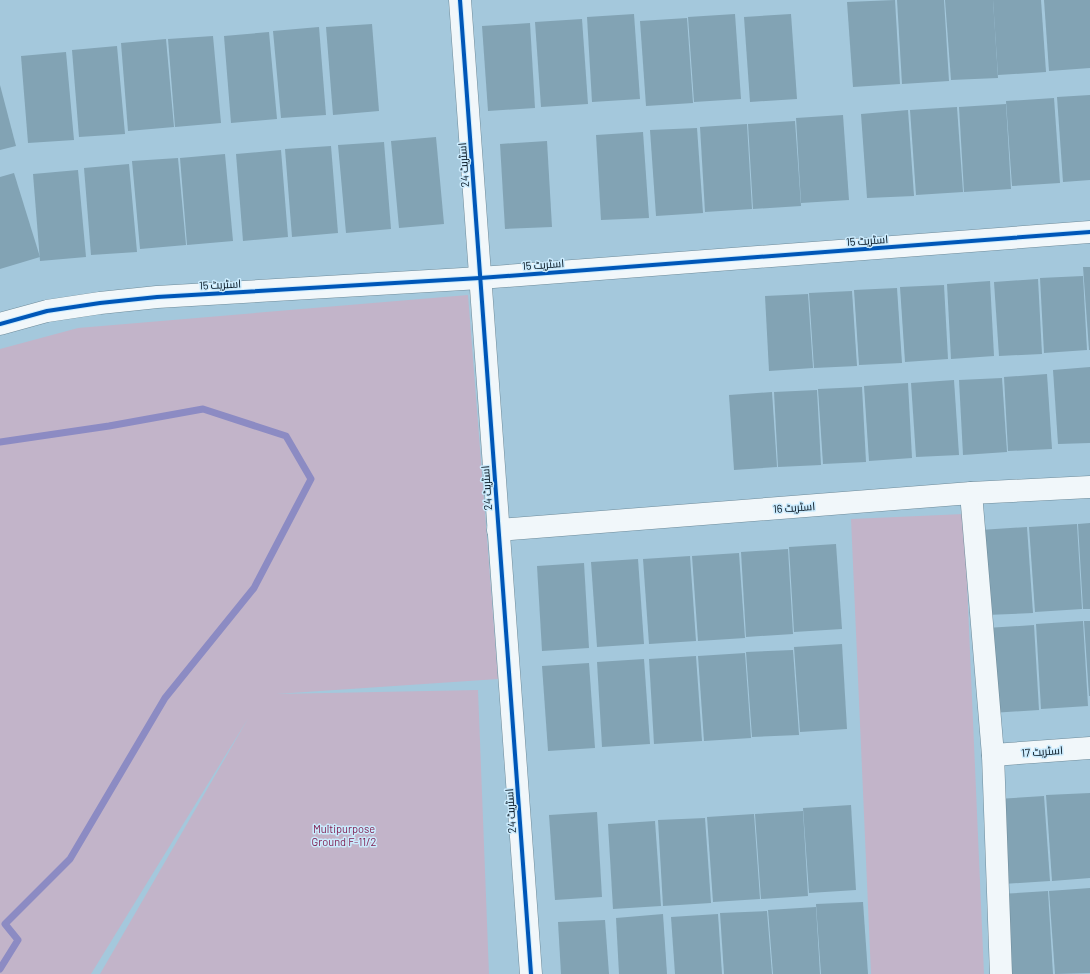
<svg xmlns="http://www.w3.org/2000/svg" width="1090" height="974" font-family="Barlow,Cairo,sans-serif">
	<rect width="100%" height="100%" fill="#a4c8dc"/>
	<!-- green -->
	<g fill="#c2b4c9">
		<path d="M 468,295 L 498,679 L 276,694 L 478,690 L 489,974 L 100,974 L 249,717 L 91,974 L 0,974 L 0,349 L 78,328 Z"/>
		<path d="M 964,514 L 984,974 L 871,974 L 851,519 Z"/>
	</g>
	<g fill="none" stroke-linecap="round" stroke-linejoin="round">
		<!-- stream -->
		<path stroke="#8c8bc3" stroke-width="7" d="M 0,442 L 109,426 L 203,409 L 286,436 L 311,479 L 254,588 L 165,698 L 70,859 L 5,924 L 18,940 L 0,969"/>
	</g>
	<!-- building -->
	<g fill="#82a3b4">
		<path d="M 895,0 L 900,84 L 853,87 L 847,2 Z"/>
		<path d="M 897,0 L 944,0 L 949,81 L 902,84 Z"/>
		<path d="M 945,0 L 993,0 L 998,78 L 951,80 Z"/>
		<path d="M 993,0 L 1041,0 L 1046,72 L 998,75 Z"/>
		<path d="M 1044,0 L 1090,0 L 1090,68 L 1049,71 Z"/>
		<path d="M 634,14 L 640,99 L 592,102 L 587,17 Z"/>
		<path d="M 735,14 L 741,99 L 694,102 L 688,17 Z"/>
		<path d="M 791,14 L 797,99 L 750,102 L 744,17 Z"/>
		<path d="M 687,18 L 693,103 L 646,106 L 640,21 Z"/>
		<path d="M 582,19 L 588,104 L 541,107 L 535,22 Z"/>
		<path d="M 530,23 L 535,108 L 488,111 L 482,26 Z"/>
		<path d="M 372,24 L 379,111 L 333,115 L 326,27 Z"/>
		<path d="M 319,27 L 326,115 L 281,118 L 273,31 Z"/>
		<path d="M 269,32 L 277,119 L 231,123 L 224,36 Z"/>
		<path d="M 213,36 L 221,123 L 175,127 L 168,39 Z"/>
		<path d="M 166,39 L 174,127 L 128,131 L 121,43 Z"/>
		<path d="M 117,46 L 125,134 L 79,137 L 72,50 Z"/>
		<path d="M 66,52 L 74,140 L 28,143 L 21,56 Z"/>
		<path d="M 0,85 L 16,146 L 0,150 Z"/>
		<path d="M 1090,95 L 1090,180 L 1063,182 L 1057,97 Z"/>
		<path d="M 1054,98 L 1060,183 L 1012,186 L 1006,101 Z"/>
		<path d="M 1006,104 L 1011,189 L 964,192 L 959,107 Z"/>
		<path d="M 957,107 L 963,192 L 916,195 L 910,110 Z"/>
		<path d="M 908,110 L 914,196 L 867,198 L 861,114 Z"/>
		<path d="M 843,115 L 849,200 L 801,203 L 796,118 Z"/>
		<path d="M 795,121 L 801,206 L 753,209 L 748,124 Z"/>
		<path d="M 747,124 L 752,209 L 705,212 L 700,127 Z"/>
		<path d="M 697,128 L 703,213 L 656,216 L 650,130 Z"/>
		<path d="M 643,132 L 649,218 L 601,220 L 596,135 Z"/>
		<path d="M 436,137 L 444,224 L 399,228 L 391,141 Z"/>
		<path d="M 547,141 L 552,227 L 505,229 L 500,144 Z"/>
		<path d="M 384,142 L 391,229 L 346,233 L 338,145 Z"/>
		<path d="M 331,146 L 338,233 L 292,237 L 285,149 Z"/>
		<path d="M 281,150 L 288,237 L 243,241 L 236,154 Z"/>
		<path d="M 225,154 L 233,241 L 187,245 L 180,158 Z"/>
		<path d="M 178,158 L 186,245 L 140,249 L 132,161 Z"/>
		<path d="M 129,164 L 137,252 L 91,255 L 84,168 Z"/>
		<path d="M 78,170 L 86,257 L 40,261 L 33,174 Z"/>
		<path d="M 14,173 L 40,257 L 0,269 L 0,177 Z"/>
		<path d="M 1083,267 L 1090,267 L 1090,350 L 1089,350 Z"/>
		<path d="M 1083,276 L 1087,350 L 1044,353 L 1040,278 Z"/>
		<path d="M 1038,279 L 1042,354 L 999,356 L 994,282 Z"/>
		<path d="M 990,281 L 994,356 L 951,359 L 947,284 Z"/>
		<path d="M 944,285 L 948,359 L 905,362 L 900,287 Z"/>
		<path d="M 897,288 L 902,363 L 859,365 L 854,290 Z"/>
		<path d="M 852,291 L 857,366 L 814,368 L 809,293 Z"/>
		<path d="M 808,294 L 813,368 L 769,371 L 765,296 Z"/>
		<path d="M 1090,367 L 1090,443 L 1058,444 L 1053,370 Z"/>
		<path d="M 1047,374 L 1052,449 L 1008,451 L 1004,377 Z"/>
		<path d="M 1002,378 L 1007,452 L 963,455 L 959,380 Z"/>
		<path d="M 954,380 L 959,455 L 916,457 L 911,383 Z"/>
		<path d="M 908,383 L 912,458 L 869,461 L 864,386 Z"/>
		<path d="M 862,387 L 866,462 L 823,464 L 818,389 Z"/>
		<path d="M 817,390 L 821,465 L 778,467 L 774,392 Z"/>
		<path d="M 772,392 L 777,467 L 734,470 L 729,395 Z"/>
		<path d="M 1090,523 L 1090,609 L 1083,609 L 1078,524 Z"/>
		<path d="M 1077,524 L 1082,609 L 1035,612 L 1029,527 Z"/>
		<path d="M 1027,527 L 1033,613 L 986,615 L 980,530 Z"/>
		<path d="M 836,544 L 842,629 L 794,632 L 789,547 Z"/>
		<path d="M 788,549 L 793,634 L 746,637 L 741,552 Z"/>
		<path d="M 739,553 L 745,638 L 698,641 L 692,556 Z"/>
		<path d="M 690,556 L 696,641 L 649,644 L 643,559 Z"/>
		<path d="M 638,559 L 644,644 L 597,647 L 591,562 Z"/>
		<path d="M 584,563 L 589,648 L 542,651 L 537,566 Z"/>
		<path d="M 1083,621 L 1088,706 L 1041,709 L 1036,624 Z"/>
		<path d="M 1084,621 L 1090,621 L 1090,696 L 1089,696 Z"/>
		<path d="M 1034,625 L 1039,710 L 992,713 L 986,628 Z"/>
		<path d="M 842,644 L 847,729 L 800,732 L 794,647 Z"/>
		<path d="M 793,650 L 799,735 L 752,737 L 746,652 Z"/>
		<path d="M 745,653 L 751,738 L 704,741 L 698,656 Z"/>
		<path d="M 696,656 L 702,741 L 654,744 L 649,659 Z"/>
		<path d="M 644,659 L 650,744 L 602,747 L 597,662 Z"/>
		<path d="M 589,663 L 595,748 L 548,751 L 542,666 Z"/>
		<path d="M 1090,793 L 1090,878 L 1052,881 L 1046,795 Z"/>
		<path d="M 1044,796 L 1050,881 L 1003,884 L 997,799 Z"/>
		<path d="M 851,805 L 856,890 L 809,893 L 803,808 Z"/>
		<path d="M 803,811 L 808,896 L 761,899 L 755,814 Z"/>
		<path d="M 597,812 L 602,897 L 555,900 L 549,815 Z"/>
		<path d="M 754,814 L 760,899 L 713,902 L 707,817 Z"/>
		<path d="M 705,818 L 711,903 L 663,906 L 658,820 Z"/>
		<path d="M 655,821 L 661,906 L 613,909 L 608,824 Z"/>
		<path d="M 1090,888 L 1090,973 L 1055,974 L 1049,891 Z"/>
		<path d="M 1048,891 L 1053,974 L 1006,974 L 1000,894 Z"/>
		<path d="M 863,902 L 868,974 L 821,974 L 816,904 Z"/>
		<path d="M 816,907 L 820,974 L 773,974 L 768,910 Z"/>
		<path d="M 767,911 L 772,974 L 724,974 L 720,913 Z"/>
		<path d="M 663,914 L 667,974 L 619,974 L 616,918 Z"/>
		<path d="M 718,914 L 722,974 L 675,974 L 671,917 Z"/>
		<path d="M 605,920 L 609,974 L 561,974 L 558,922 Z"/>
	</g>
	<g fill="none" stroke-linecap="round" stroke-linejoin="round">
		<!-- street casing -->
		<g stroke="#6e8b9a" stroke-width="23">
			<g id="street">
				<path d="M 460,0 L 531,974"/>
				<path d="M 0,324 L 47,311 L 100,303 L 157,297 L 480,278 L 1090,232"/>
				<path d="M 971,493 L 993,755 L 1001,974"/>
				<path d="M 498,530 L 971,493 L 1090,487"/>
				<path d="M 993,755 L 1090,748"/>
			</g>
		</g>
		<!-- street -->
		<use href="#street" stroke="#f1f7fa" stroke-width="22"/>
		<!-- cycleway casing -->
		<g stroke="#cbebfd" stroke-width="6">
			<g id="cycleway">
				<path d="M 460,0 L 531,974"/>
				<path d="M 0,324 L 47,311 L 100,303 L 157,297 L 480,278 L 1090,232"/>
			</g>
		</g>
		<!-- cycleway -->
		<use href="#cycleway" stroke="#0057b8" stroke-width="4"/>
	</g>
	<g text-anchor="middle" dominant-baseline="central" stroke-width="3" stroke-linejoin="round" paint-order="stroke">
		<!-- street labels -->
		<g font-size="11" fill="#00101c" stroke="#cbebfd">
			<text transform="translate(463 165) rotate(-94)">اسٹریٹ 24</text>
			<text transform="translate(867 240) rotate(-4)">اسٹریٹ 15</text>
			<text transform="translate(543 264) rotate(-4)">اسٹریٹ 15</text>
			<text transform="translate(220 284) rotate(-3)">اسٹریٹ 15</text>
			<text transform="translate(486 488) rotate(-94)">اسٹریٹ 24</text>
			<text transform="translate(794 507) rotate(-4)">اسٹریٹ 16</text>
			<text transform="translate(1042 751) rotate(-4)">اسٹریٹ 17</text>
			<text transform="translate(510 811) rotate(-94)">اسٹریٹ 24</text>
		</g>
		<!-- park labels -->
		<g font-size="11" fill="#802152" stroke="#cbebfd">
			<text x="344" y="828">Multipurpose<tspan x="344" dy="13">Ground F-11/2</tspan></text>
		</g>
	</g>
</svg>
